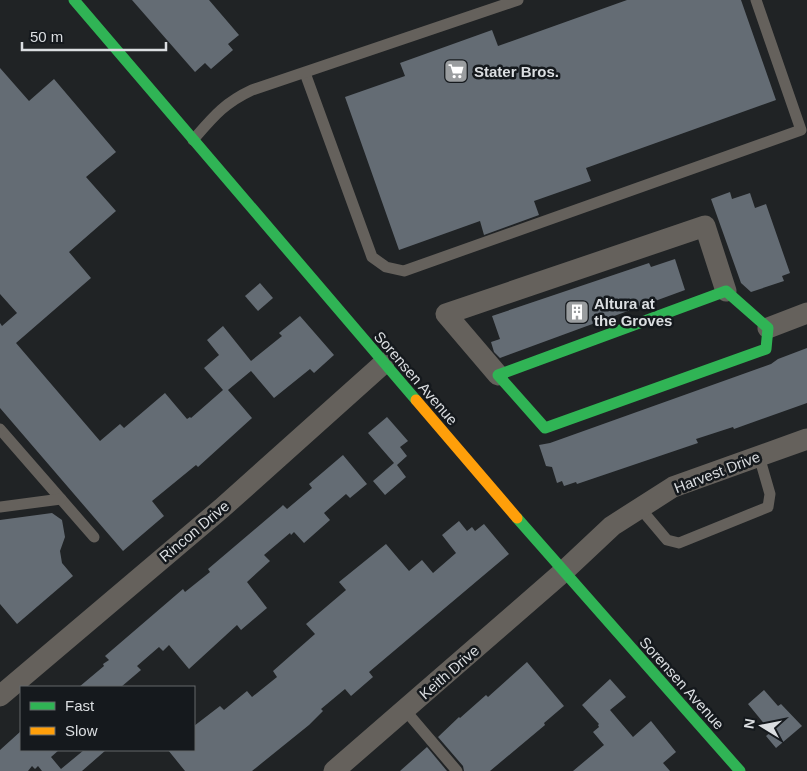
<svg xmlns="http://www.w3.org/2000/svg" width="807" height="771" font-family="Helvetica,sans-serif">
	<rect width="100%" height="100%" fill="#202325"/>
	<!-- building -->
	<g fill="#646c74">
		<path d="M 132,0 L 209,0 L 239,35 L 228,44 L 233,50 L 211,69 L 205,63 L 195,72 Z"/>
		<path d="M 627,0 L 741,0 L 776,100 L 586,168 L 591,181 L 534,201 L 539,215 L 484,235 L 480,221 L 399,250 L 345,97 L 405,76 L 400,63 L 492,30 L 498,46 Z"/>
		<path d="M 0,68 L 29,101 L 54,79 L 116,152 L 86,177 L 116,211 L 69,252 L 91,278 L 16,343 L 100,441 L 120,424 L 124,428 L 165,393 L 187,419 L 190,417 L 191,418 L 223,390 L 204,368 L 219,355 L 207,340 L 223,326 L 251,361 L 282,336 L 279,333 L 300,316 L 334,355 L 314,373 L 310,369 L 274,398 L 251,371 L 228,390 L 252,418 L 198,467 L 196,465 L 152,501 L 164,516 L 123,551 L 0,408 L 0,323 L 2,326 L 17,313 L 0,294 Z"/>
		<path d="M 730,192 L 732,199 L 750,193 L 755,208 L 766,204 L 790,273 L 782,276 L 784,281 L 751,292 L 741,283 L 711,199 Z"/>
		<path d="M 675,259 L 685,290 L 500,358 L 494,352 L 491,342 L 500,339 L 492,316 L 649,263 L 651,267 Z"/>
		<path d="M 260,283 L 273,298 L 258,311 L 245,296 Z"/>
		<path d="M 807,348 L 807,403 L 734,429 L 733,427 L 696,439 L 698,443 L 577,484 L 576,482 L 564,486 L 562,481 L 557,483 L 552,467 L 546,466 L 539,445 L 550,443 L 771,364 L 778,359 Z"/>
		<path d="M 387,417 L 408,441 L 400,447 L 407,456 L 397,465 L 406,477 L 385,495 L 373,481 L 394,463 L 368,433 Z"/>
		<path d="M 343,455 L 367,484 L 350,498 L 346,494 L 324,513 L 330,520 L 304,543 L 294,532 L 291,535 L 290,533 L 264,555 L 270,561 L 247,582 L 267,608 L 241,630 L 237,625 L 189,669 L 169,645 L 163,651 L 159,647 L 137,666 L 141,670 L 121,687 L 79,687 L 104,666 L 103,664 L 109,660 L 105,656 L 183,589 L 185,592 L 210,572 L 208,569 L 281,507 L 283,505 L 287,509 L 312,488 L 309,484 Z"/>
		<path d="M 52,513 L 62,520 L 65,537 L 60,551 L 62,563 L 73,576 L 17,624 L 0,604 L 0,520 Z"/>
		<path d="M 459,521 L 467,531 L 472,527 L 475,531 L 484,524 L 509,554 L 369,672 L 373,677 L 351,696 L 345,689 L 321,709 L 323,711 L 309,725 L 252,771 L 185,771 L 168,750 L 194,750 L 194,726 L 220,706 L 224,710 L 247,691 L 252,697 L 277,677 L 273,671 L 315,634 L 306,624 L 346,590 L 339,582 L 386,544 L 409,571 L 422,560 L 433,573 L 456,553 L 442,535 Z"/>
		<path d="M 527,662 L 564,706 L 544,723 L 545,725 L 490,771 L 464,771 L 463,766 L 438,737 L 459,717 L 460,718 L 486,695 L 488,697 Z"/>
		<path d="M 610,679 L 626,697 L 610,710 L 633,737 L 651,721 L 676,752 L 663,763 L 670,771 L 573,771 L 604,745 L 593,732 L 599,727 L 598,725 L 599,724 L 582,705 Z"/>
		<path d="M 764,690 L 778,706 L 781,704 L 802,726 L 776,748 L 766,736 L 771,732 L 748,704 Z"/>
		<path d="M 21,731 L 21,750 L 59,750 L 51,757 L 61,769 L 84,750 L 106,750 L 82,771 L 42,771 L 38,766 L 35,769 L 32,766 L 28,771 L 0,771 L 0,750 Z"/>
		<path d="M 427,747 L 447,771 L 400,771 Z"/>
	</g>
	<g fill="none" stroke-linecap="round" stroke-linejoin="round">
		<!-- lane -->
		<g stroke="#65615c" stroke-width="11">
			<path d="M 305,73 L 372,257 L 386,267 L 404,271 L 801,130 L 756,0"/>
			<path d="M 193,140 C 213,117 224,103 252,90 L 518,0"/>
			<path d="M 0,429 L 94,537"/>
			<path d="M 0,507 L 61,499"/>
			<path d="M 640,508 L 667,540 L 679,543 L 768,507 L 770,494 L 759,456"/>
			<path d="M 405,710 L 457,771"/>
		</g>
		<!-- street -->
		<g stroke="#65615c" stroke-width="21">
			<path d="M 768,328 L 807,313"/>
			<path d="M 498,375 L 446,314 L 705,226 L 726,291"/>
			<path d="M 0,696 L 222,508 L 384,363"/>
			<path d="M 334,771 L 563,572 L 612,526 L 673,487 L 807,439"/>
		</g>
		<!-- fast -->
		<g stroke="#30b455" stroke-width="11">
			<path d="M 74,0 L 416,400"/>
			<path d="M 726,291 L 768,328 L 766,349 L 545,428 L 498,375 Z"/>
			<path d="M 517,518 L 740,771"/>
		</g>
		<!-- slow -->
		<path stroke="#ff9f0a" stroke-width="11" d="M 416,400 L 517,518"/>
	</g>
	<!-- icons -->
	<defs>
		<g id="supermarket-square" transform="scale(1.25)"><rect x="-9" y="-9" width="18" height="18" rx="4" fill="#9a9d9f" stroke="#15191d"/><path d="M-6-5.5h2.5l.6 2H6L4.5 2H-2.5L-4.4-4H-6ZM-1.5 3.2a1.3 1.3 0 1 0 .1 0ZM3 3.2a1.3 1.3 0 1 0 .1 0Z" fill="#fff"/></g>
		<g id="building-square" transform="scale(1.25)"><rect x="-9" y="-9" width="18" height="18" rx="4" fill="#9a9d9f" stroke="#15191d"/><path d="M-4-6H4V6H1V3H-1V6H-4ZM-2.5-4.3h1.7v1.8h-1.7ZM.8-4.3h1.7v1.8H.8ZM-2.5-1h1.7V.8h-1.7ZM.8-1h1.7V.8H.8Z" fill="#fff"/></g>
	</defs>
	<g fill-rule="evenodd">
		<use href="#supermarket-square" x="456" y="71"/>
		<use href="#building-square" x="577" y="312"/>
	</g>
	<g text-anchor="middle" dominant-baseline="central" stroke-width="5" stroke-linejoin="round" paint-order="stroke">
		<!-- poi labels -->
		<g font-size="15" font-weight="bold" fill="#dbdee1" stroke="#15191d" text-anchor="start">
			<text x="474" y="71">Stater Bros.</text>
			<text x="594" y="303">Altura at<tspan x="594" dy="17">the Groves</tspan></text>
		</g>
		<!-- street labels -->
		<g font-size="15" fill="#dbdee1" stroke="#15191d">
			<text transform="translate(416 378) rotate(49)">Sorensen Avenue</text>
			<text transform="translate(717 472) rotate(-21)">Harvest Drive</text>
			<text transform="translate(194 531) rotate(-40)">Rincon Drive</text>
			<text transform="translate(449 672) rotate(-41)">Keith Drive</text>
			<text transform="translate(682 683) rotate(48)">Sorensen Avenue</text>
		</g>
	</g>
	<!-- legend -->
	<rect x="20" y="686" width="175" height="65" fill="#15191d" stroke="#64686b"/>
	<rect x="30" y="702" width="25" height="8" fill="#30b455" stroke="#64686b"/>
	<text x="65" y="711" font-size="15" fill="#dbdee1">Fast</text>
	<rect x="30" y="727" width="25" height="8" fill="#ff9f0a" stroke="#64686b"/>
	<text x="65" y="736" font-size="15" fill="#dbdee1">Slow</text>
	<!-- north arrow -->
	<g transform="translate(762 726) rotate(280)" stroke="#15191d" stroke-width="4" paint-order="stroke">
	<path d="M0-4L9 19L0 12L-9 19Z" fill="#dbdee1"/>
	<text y="-8" font-size="14" font-weight="bold" text-anchor="middle" fill="#dbdee1">N</text>
	</g>
	<!-- scale -->
	<path d="M22 42v8h144v-8" fill="none" stroke="#dbdee1" stroke-width="2.5"/>
	<text x="30" y="42" font-size="15" fill="#dbdee1" stroke="#15191d" stroke-width="4" paint-order="stroke">50 m</text>
</svg>
